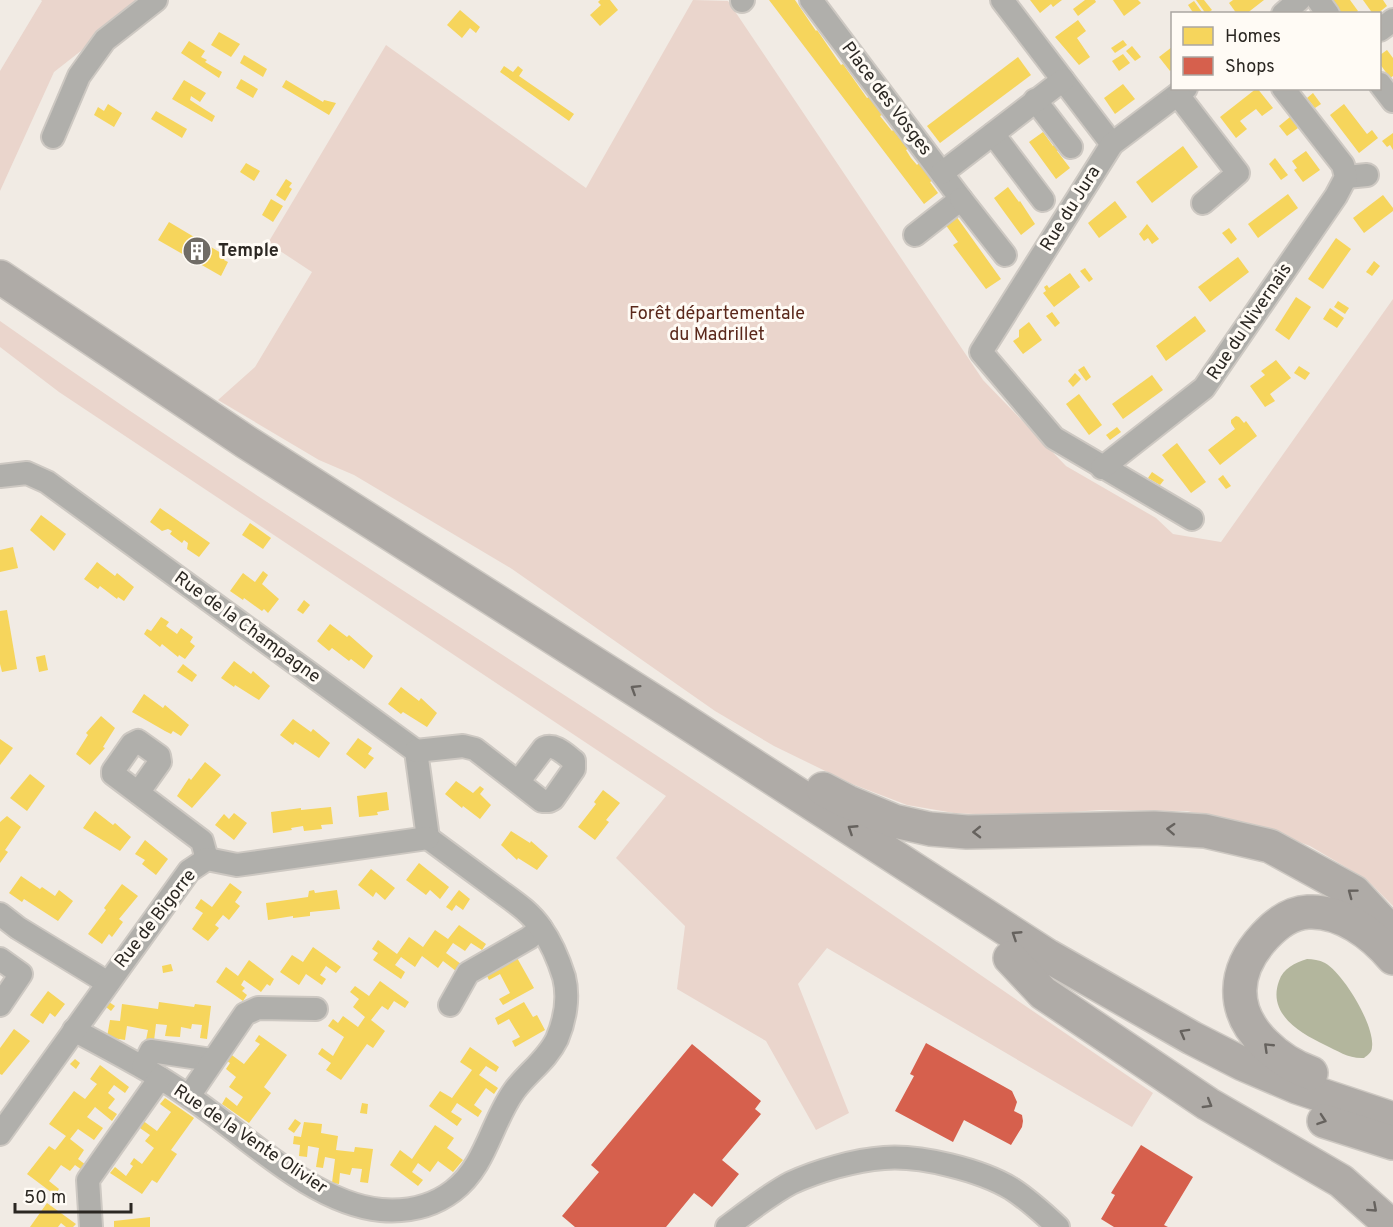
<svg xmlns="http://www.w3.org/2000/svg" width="1393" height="1227" font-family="Overpass,sans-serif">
	<rect width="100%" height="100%" fill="#f1ebe4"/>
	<!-- green -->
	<g fill="#ead5cc">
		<path d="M 41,0 L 146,0 L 54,72 L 0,191 L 0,71 L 42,1 Z"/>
		<path d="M 693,0 L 728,1 L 983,380 L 1066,466 L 1156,518 L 1173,534 L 1221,542 L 1393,299 L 1393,906 L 1366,879 L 1310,846 L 1259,827 L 1187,811 L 1100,810 L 1014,816 L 954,813 L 907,805 L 852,784 L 774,746 L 715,711 L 512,569 L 354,475 L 319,460 L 218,400 L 255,367 L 312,272 L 268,243 L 386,45 L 586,188 Z"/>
		<path d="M 0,321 C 222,478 454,621 680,771 C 839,876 995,986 1153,1093 L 1132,1127 L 827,948 L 798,984 L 849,1113 L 816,1130 L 766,1041 L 677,989 L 685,926 L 616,858 L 666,796 L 59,392 L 0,347 Z"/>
	</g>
	<!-- water -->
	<path fill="#b3b69d" d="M 1307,959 C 1313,959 1319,960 1325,963 C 1344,974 1375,1026 1372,1047 C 1372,1052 1368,1055 1364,1058 C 1349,1059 1338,1051 1325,1045 C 1300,1033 1267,1014 1279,981 C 1283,968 1295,963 1307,959 Z"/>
	<!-- homes -->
	<g fill="#f6d55c">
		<path d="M 600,0 L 610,0 L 618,10 L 600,26 L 590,15 L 601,5 L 598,2 Z"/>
		<path d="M 769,0 L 795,0 L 816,31 L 817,30 L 841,65 L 843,64 L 867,98 L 869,97 L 882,115 L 880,116 L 892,131 L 893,130 L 908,149 L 906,150 L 911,158 L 917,165 L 919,163 L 932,181 L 930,182 L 938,193 L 924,204 Z"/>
		<path d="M 1030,0 L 1062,0 L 1053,7 L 1051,4 L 1040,13 Z"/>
		<path d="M 1085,0 L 1095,0 L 1096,2 L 1078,16 L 1073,9 Z"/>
		<path d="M 1113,0 L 1138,0 L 1141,3 L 1124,16 Z"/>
		<path d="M 1196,0 L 1204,0 L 1212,10 L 1206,14 Z"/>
		<path d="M 1233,0 L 1264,0 L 1246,14 L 1237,14 L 1229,3 Z"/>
		<path d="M 1331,0 L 1350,0 L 1358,11 L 1354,14 L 1341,14 Z"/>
		<path d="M 1363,0 L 1383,0 L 1387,6 L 1377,14 L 1373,14 Z"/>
		<path d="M 1194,1 L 1202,12 L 1200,14 L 1194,14 L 1188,5 Z"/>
		<path d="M 460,10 L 480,27 L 476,33 L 470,28 L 462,38 L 447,25 Z"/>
		<path d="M 1078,20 L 1086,31 L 1077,38 L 1090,57 L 1079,65 L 1055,37 Z"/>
		<path d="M 219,32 L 240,44 L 231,57 L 211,45 Z"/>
		<path d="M 1123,40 L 1127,45 L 1115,53 L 1111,48 Z"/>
		<path d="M 189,41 L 205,51 L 201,57 L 207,60 L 205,62 L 222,72 L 219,78 L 181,53 Z"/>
		<path d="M 1132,46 L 1141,57 L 1135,61 L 1126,51 Z"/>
		<path d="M 1172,47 L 1172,69 L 1170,71 L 1159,57 Z"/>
		<path d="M 1387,50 L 1393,58 L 1393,76 L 1390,78 L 1380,64 L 1380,55 Z"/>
		<path d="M 1123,54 L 1130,63 L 1119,71 L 1112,61 Z"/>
		<path d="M 244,55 L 267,69 L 263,77 L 240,63 Z"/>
		<path d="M 1018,57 L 1031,75 L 940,143 L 927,126 Z"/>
		<path d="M 504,66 L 513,72 L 518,66 L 523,70 L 519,76 L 574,114 L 569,121 L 500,72 Z"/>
		<path d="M 241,79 L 258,89 L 253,98 L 236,88 Z"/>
		<path d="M 184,80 L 206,93 L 200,102 L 191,96 L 190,100 L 215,116 L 212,122 L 172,99 Z"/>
		<path d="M 286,80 L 323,102 L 324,100 L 336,103 L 329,115 L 282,87 Z"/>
		<path d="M 1123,84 L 1135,99 L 1115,114 L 1104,98 Z"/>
		<path d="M 1257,88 L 1273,108 L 1262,116 L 1256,109 L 1240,121 L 1247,129 L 1236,138 L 1220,117 Z"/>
		<path d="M 1313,93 L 1321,104 L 1315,108 L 1307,98 Z"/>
		<path d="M 108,104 L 122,113 L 114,127 L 94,115 L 98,107 L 104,111 Z"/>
		<path d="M 1344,104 L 1367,134 L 1372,130 L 1378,138 L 1359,153 L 1330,115 Z"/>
		<path d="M 156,111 L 187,129 L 182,138 L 151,119 Z"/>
		<path d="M 1290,117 L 1298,128 L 1287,136 L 1279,126 Z"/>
		<path d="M 1043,132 L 1053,146 L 1055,144 L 1060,150 L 1057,151 L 1070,168 L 1056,179 L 1029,142 Z"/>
		<path d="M 1393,133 L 1393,150 L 1390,145 L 1387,147 L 1382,141 Z"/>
		<path d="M 1183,146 L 1198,167 L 1152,203 L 1136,182 Z"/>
		<path d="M 1306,151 L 1320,170 L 1303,182 L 1294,170 L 1297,168 L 1292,161 Z"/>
		<path d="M 1275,158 L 1288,175 L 1281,180 L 1269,164 Z"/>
		<path d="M 246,163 L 260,171 L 254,181 L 240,172 Z"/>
		<path d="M 286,179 L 292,183 L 289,187 L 292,189 L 285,201 L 276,195 Z"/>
		<path d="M 1008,187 L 1019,202 L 1020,201 L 1035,224 L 1021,235 L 994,198 Z"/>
		<path d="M 1288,194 L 1298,208 L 1258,238 L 1248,224 Z"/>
		<path d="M 1383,195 L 1393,208 L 1393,211 L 1364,233 L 1353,218 Z"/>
		<path d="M 271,199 L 283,206 L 273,222 L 262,215 Z"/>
		<path d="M 1115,201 L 1127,217 L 1099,238 L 1088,223 Z"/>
		<path d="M 956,216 L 1001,279 L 986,289 L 953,245 L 958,242 L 945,224 Z"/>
		<path d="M 169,222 L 226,256 L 224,260 L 228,262 L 221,276 L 158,240 Z"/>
		<path d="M 1147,224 L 1159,239 L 1152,244 L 1148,238 L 1144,241 L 1139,234 Z"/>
		<path d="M 1229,228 L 1237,239 L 1231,244 L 1222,233 Z"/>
		<path d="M 1336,238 L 1351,249 L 1323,289 L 1308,279 Z"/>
		<path d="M 1238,257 L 1249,272 L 1210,302 L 1198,287 Z"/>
		<path d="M 1374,261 L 1380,266 L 1372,276 L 1366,272 Z"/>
		<path d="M 1085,268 L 1093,279 L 1089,282 L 1080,271 Z"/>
		<path d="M 1070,273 L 1080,287 L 1054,307 L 1043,293 L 1046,291 L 1044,287 L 1047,285 L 1049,288 Z"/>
		<path d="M 1296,297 L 1311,307 L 1289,340 L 1275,330 Z"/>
		<path d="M 1338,301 L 1349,308 L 1345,314 L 1334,307 Z"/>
		<path d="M 1330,308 L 1344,318 L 1337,328 L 1323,319 Z"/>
		<path d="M 1052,312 L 1060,323 L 1055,327 L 1046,316 Z"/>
		<path d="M 1195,316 L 1206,331 L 1166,361 L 1156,346 Z"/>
		<path d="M 1029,322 L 1042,340 L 1023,354 L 1013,341 L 1019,337 L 1019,330 Z"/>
		<path d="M 1276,360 L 1291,378 L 1270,394 L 1275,401 L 1265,407 L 1250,386 L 1265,375 L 1261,371 Z"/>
		<path d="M 1084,366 L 1091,377 L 1086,381 L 1078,370 Z"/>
		<path d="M 1299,366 L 1310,373 L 1305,380 L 1294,373 Z"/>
		<path d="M 1075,373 L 1081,379 L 1073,387 L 1068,381 Z"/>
		<path d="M 1152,375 L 1163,390 L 1123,419 L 1112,404 Z"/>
		<path d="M 1079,394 L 1102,425 L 1089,435 L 1066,404 Z"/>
		<path d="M 1236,416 L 1239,417 L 1244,423 L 1246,421 L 1257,436 L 1220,465 L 1208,450 L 1235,429 L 1231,423 L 1231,420 Z"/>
		<path d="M 1117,427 L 1121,432 L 1110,440 L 1106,435 Z"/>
		<path d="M 1177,443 L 1206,482 L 1191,493 L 1162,455 Z"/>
		<path d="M 1152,472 L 1164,480 L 1160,485 L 1148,478 Z"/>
		<path d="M 1223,475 L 1231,486 L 1226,489 L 1218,479 Z"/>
		<path d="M 160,508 L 210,543 L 199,557 L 187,549 L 188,543 L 184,540 L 182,543 L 170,534 L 172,531 L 168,529 L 162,531 L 150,522 Z"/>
		<path d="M 41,515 L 66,534 L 54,551 L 30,530 Z"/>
		<path d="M 250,523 L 271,538 L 263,549 L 242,535 Z"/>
		<path d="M 13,547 L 18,568 L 0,572 L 0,550 Z"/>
		<path d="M 97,562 L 115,576 L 117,573 L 134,587 L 124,601 L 118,597 L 117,599 L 100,586 L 98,589 L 84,579 Z"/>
		<path d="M 263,571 L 268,575 L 262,584 L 279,599 L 268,613 L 264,609 L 262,611 L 244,598 L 243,600 L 230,591 L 243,573 L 255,582 Z"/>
		<path d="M 304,600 L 310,605 L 303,614 L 297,610 Z"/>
		<path d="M 7,610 L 17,669 L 2,672 L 0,664 L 0,611 Z"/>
		<path d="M 161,617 L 169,622 L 166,626 L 177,634 L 181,628 L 193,637 L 190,642 L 195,646 L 185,659 L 179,655 L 178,657 L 162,644 L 160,647 L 144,634 L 147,629 L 151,631 Z"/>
		<path d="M 330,624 L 347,637 L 349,635 L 373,656 L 364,669 L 351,659 L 349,661 L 332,648 L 329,651 L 317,641 Z"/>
		<path d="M 45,655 L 48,670 L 39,672 L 36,657 Z"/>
		<path d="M 234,661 L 251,674 L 253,671 L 270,686 L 259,700 L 235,685 L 234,687 L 221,678 Z"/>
		<path d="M 183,664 L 197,675 L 192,682 L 177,672 Z"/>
		<path d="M 401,687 L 419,701 L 421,698 L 437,713 L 427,727 L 403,712 L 401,714 L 388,704 Z"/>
		<path d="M 144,694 L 163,708 L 165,705 L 189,725 L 181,736 L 173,731 L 171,734 L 165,731 L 132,712 Z"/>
		<path d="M 101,716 L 115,728 L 103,747 L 105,748 L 90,765 L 76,754 L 88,735 L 86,733 Z"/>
		<path d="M 293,719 L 311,732 L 313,729 L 330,743 L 319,758 L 295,742 L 293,745 L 280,735 Z"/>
		<path d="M 358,738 L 372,748 L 368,754 L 374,758 L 365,769 L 346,754 Z"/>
		<path d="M 0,739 L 13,748 L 0,765 Z"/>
		<path d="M 205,762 L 221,775 L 192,808 L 177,796 L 189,778 L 191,780 Z"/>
		<path d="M 30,774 L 45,786 L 27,811 L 10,798 Z"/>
		<path d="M 456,781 L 473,793 L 480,786 L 484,789 L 480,794 L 491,805 L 480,819 L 463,806 L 462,808 L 445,794 Z"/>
		<path d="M 603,790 L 620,803 L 606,820 L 609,822 L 595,840 L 578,827 L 596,804 L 594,802 Z"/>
		<path d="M 387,792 L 389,810 L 377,812 L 378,815 L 359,817 L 357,796 Z"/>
		<path d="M 331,807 L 333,824 L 321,825 L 322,829 L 304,831 L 303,826 L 291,828 L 292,830 L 273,833 L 271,812 L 301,808 L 301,810 Z"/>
		<path d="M 95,811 L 113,825 L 115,823 L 131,837 L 120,851 L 83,828 Z"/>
		<path d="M 234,813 L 247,823 L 234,840 L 215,825 L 224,814 L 229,819 Z"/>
		<path d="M 7,816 L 21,827 L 5,850 L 8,852 L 0,863 L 0,822 Z"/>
		<path d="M 511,831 L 530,843 L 531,841 L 548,856 L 537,870 L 518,858 L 517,860 L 501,845 Z"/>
		<path d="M 145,840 L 168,859 L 156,875 L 142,864 L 145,860 L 135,854 Z"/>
		<path d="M 419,863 L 449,887 L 440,899 L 430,890 L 426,895 L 406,880 Z"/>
		<path d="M 371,869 L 395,888 L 385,900 L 376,892 L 373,897 L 358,885 Z"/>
		<path d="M 21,876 L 40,889 L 42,887 L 55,896 L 59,890 L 73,901 L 58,921 L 24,899 L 22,902 L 9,893 Z"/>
		<path d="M 230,883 L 242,892 L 235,902 L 240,906 L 229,920 L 223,915 L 215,925 L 219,928 L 208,941 L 192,929 L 203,913 L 195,908 L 201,899 L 212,907 Z"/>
		<path d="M 122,884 L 138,896 L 119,919 L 123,922 L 112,937 L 109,934 L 102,944 L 88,934 L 106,910 L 104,908 Z"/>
		<path d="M 314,890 L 315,893 L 337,890 L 340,909 L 310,912 L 310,916 L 293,918 L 293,916 L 268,920 L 266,903 L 308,897 L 309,891 Z"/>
		<path d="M 459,890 L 470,899 L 463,910 L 456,905 L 452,911 L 446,907 Z"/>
		<path d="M 459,925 L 486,944 L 482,950 L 471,943 L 465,951 L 453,943 L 446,953 L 461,964 L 456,971 L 443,961 L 438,968 L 422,956 L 415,967 L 401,957 L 395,965 L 405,972 L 401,979 L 373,960 L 378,953 L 372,949 L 378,940 L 397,954 L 409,937 L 423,947 L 435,930 L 448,939 Z"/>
		<path d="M 313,947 L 341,967 L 336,973 L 326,966 L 320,975 L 326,979 L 322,985 L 306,974 L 299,985 L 280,972 L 292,955 L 303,962 Z"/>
		<path d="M 516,956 L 534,988 L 503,1005 L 499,999 L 510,993 L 500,974 L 489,980 L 486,974 Z"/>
		<path d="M 249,960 L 274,979 L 270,986 L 267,984 L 261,992 L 244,980 L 241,985 L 245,988 L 242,991 L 247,995 L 243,1001 L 216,982 L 226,967 L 238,976 Z"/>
		<path d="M 171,964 L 173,971 L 163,973 L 162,966 Z"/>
		<path d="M 380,981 L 409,1002 L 405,1008 L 394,1001 L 388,1010 L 382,1006 L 371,1020 L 385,1031 L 373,1048 L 367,1044 L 341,1080 L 326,1070 L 331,1063 L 318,1054 L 322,1048 L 333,1056 L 344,1037 L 328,1026 L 333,1019 L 338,1023 L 343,1016 L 358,1027 L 365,1017 L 353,1007 L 359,999 L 350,992 L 355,986 L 369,996 Z"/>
		<path d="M 48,991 L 65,1004 L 55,1017 L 50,1013 L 43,1024 L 30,1015 Z"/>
		<path d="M 109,1002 L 115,1006 L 111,1011 L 106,1007 Z"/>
		<path d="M 159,1002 L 194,1007 L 195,1004 L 211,1006 L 207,1039 L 200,1038 L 202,1025 L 192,1024 L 191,1029 L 181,1027 L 180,1037 L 165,1036 L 167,1025 L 156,1024 L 154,1041 L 146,1040 L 148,1030 L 127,1026 L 125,1040 L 107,1037 L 110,1020 L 120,1021 L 122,1004 L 158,1009 Z"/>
		<path d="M 524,1002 L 533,1017 L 537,1015 L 545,1030 L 515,1047 L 512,1041 L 520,1037 L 509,1019 L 498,1025 L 495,1018 Z"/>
		<path d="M 14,1029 L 30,1041 L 2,1075 L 0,1074 L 0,1048 Z"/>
		<path d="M 259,1035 L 287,1055 L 264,1087 L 271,1093 L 249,1123 L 222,1104 L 226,1097 L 237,1106 L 243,1097 L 229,1087 L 236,1077 L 226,1069 L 230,1063 L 224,1059 L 229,1053 L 244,1064 L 260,1044 L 255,1041 Z"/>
		<path d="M 470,1047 L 499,1067 L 496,1072 L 486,1066 L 479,1075 L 498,1088 L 494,1094 L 486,1088 L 474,1105 L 482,1111 L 478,1117 L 457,1103 L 451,1112 L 462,1119 L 457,1126 L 429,1106 L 440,1091 L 452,1098 L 472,1070 L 460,1062 Z"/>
		<path d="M 75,1059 L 80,1063 L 76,1069 L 70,1064 Z"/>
		<path d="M 100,1065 L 129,1087 L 125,1093 L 114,1085 L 108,1093 L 115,1099 L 108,1108 L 117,1114 L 112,1121 L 95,1107 L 87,1117 L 103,1128 L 94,1140 L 78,1129 L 70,1139 L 84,1150 L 78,1159 L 86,1165 L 82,1170 L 75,1165 L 70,1171 L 61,1165 L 49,1181 L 59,1189 L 55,1195 L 27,1174 L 49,1146 L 55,1150 L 66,1136 L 49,1124 L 74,1091 L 85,1099 L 97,1084 L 90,1079 Z"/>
		<path d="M 165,1098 L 194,1118 L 171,1150 L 177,1154 L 157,1183 L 152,1180 L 142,1194 L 110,1173 L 115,1167 L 126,1176 L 133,1166 L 130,1164 L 134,1158 L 142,1164 L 154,1148 L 145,1141 L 150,1135 L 137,1126 L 142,1120 L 157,1131 L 171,1112 L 160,1104 Z"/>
		<path d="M 362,1103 L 368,1104 L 367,1114 L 360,1113 Z"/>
		<path d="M 295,1119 L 301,1123 L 294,1133 L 288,1129 Z"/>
		<path d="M 304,1122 L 322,1124 L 321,1133 L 338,1136 L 336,1150 L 354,1152 L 355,1147 L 373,1149 L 368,1183 L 360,1182 L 362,1169 L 352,1168 L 350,1175 L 340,1173 L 339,1184 L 332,1183 L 335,1159 L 325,1157 L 323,1168 L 316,1167 L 319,1148 L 308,1146 L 307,1157 L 299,1156 L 300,1145 L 293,1144 L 294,1136 L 301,1137 Z"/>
		<path d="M 435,1125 L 454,1138 L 447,1148 L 463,1160 L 453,1172 L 438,1161 L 430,1172 L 418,1163 L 412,1172 L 423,1180 L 418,1186 L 390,1165 L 400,1150 L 412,1159 Z"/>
		<path d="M 47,1203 L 76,1224 L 73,1227 L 66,1227 L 61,1223 L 58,1227 L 30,1227 Z"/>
		<path d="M 150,1217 L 150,1227 L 114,1227 L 114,1221 Z"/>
	</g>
	<!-- shops -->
	<g fill="#d6604d">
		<path d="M 926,1043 L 1012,1091 L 1017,1102 L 1014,1111 L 1022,1115 L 1023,1121 L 1022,1127 L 1011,1145 L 964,1120 L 953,1142 L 895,1111 L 914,1076 L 910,1074 Z"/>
		<path d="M 692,1044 L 761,1101 L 755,1109 L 761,1114 L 722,1160 L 739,1174 L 712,1207 L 694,1193 L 666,1227 L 575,1227 L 562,1216 L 599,1172 L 591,1165 Z"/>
		<path d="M 1141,1145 L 1193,1177 L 1164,1225 L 1168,1227 L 1114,1227 L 1101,1219 L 1115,1195 L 1111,1193 Z"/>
	</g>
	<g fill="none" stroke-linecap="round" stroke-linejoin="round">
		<!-- minor casing -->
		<g stroke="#cdc8c2" stroke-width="26">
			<g id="minor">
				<path d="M 811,0 L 961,199 L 915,235"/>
				<path d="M 1002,0 L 1112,144"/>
				<path d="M 1318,0 L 1328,14"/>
				<path d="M 742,1 L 743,0"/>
				<path d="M 1283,14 L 1299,0"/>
				<path d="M 1380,30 L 1393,20"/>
				<path d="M 1380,84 L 1393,101"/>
				<path d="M 1186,88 L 1112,144 L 981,352 L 1054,438 L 1192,519"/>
				<path d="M 1178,95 L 1238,173 L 1203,203"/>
				<path d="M 1035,100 L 1071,147"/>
				<path d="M 993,134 L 1043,200"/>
				<path d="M 53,137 L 79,76 L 105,40 L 156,0"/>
				<path d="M 942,173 L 1063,80"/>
				<path d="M 1346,177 L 1367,175"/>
				<path d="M 961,199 L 1005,255"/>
				<path d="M 1102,468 L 1204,388 L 1336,196 L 1346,177 L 1343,165 L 1283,88"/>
				<path d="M 0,476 L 27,473 L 47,482 L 416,751 L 428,838"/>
				<path d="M 416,751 L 463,746 L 475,749 L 542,801 L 549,801 L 553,799 L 574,769 L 574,761 C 566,755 555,743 544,748 L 518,782"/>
				<path d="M 138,793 L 160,762 L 159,756 L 138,741 L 132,744 L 113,771 L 113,774 L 202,841 L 207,859"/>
				<path d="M 0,914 L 18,928 L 108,983"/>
				<path d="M 0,1005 L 21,974 L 0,959"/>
				<path d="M 450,1005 L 468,973 L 529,938 L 541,928"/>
				<path d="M 74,1030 C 113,1051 152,1071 188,1096 C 245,1134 311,1203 381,1210 C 406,1212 432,1207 453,1191 C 486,1166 491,1123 514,1091 C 527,1073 547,1060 557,1039 C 565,1020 569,997 564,977 C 559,961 551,942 541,928 C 529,910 510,899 493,886 C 471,870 450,854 428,838"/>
				<path d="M 143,1067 L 151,1051 L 212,1060"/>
				<path d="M 189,1096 L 245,1014 L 258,1008 L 316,1009"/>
				<path d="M 0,1134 L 189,871 L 207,859 L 237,865 L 428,838"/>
				<path d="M 91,1227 L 88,1180 L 160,1078"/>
				<path d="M 727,1227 C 746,1213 770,1194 791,1183 C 817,1171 855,1160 884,1158 C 920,1155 981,1170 1012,1189 C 1029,1200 1043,1213 1058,1227"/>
			</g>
		</g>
		<!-- highway casing -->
		<g stroke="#cdc8c2" stroke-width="36">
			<g id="highway">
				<path d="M 0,277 L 246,442 L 669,711 L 1048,956 L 1192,1038 L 1243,1064 L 1297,1087 L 1393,1119"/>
				<path d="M 823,789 L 848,802 L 894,821 L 930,829 L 967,832 L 1154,828 L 1205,831 L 1270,846 L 1354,892 L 1393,934"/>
				<path d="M 1010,958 L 1043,993 L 1208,1104 L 1341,1181 L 1393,1227"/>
				<path d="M 1311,1073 C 1294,1067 1278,1057 1265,1044 C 1230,1010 1233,970 1265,936 C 1276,924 1291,913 1308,912 C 1341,910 1373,934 1393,958"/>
				<path d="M 1324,1121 L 1393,1143"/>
			</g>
		</g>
		<!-- minor -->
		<use href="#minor" stroke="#b0afab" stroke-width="22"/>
		<!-- highway -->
		<use href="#highway" stroke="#afaba7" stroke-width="33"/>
	</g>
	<!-- one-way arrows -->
	<defs><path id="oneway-chevron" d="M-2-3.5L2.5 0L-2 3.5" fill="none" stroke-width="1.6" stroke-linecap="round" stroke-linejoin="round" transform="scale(1.5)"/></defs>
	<g stroke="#66625e">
		<use href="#oneway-chevron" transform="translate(635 689) rotate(-148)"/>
		<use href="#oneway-chevron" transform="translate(852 829) rotate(-147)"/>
		<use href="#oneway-chevron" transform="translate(1171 829) rotate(-177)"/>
		<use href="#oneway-chevron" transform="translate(977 832) rotate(179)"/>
		<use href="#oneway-chevron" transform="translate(1352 893) rotate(-143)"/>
		<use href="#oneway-chevron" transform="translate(1016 935) rotate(-147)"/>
		<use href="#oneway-chevron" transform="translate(1184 1033) rotate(-151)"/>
		<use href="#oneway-chevron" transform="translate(1268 1047) rotate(-136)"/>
		<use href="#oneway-chevron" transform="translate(1208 1104) rotate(31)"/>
		<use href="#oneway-chevron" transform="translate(1322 1120) rotate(19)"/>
		<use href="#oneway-chevron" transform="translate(1373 1208) rotate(42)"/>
	</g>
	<!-- icons -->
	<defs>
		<g id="building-disc" transform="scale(1.5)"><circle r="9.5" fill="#706c66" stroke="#fffbf5"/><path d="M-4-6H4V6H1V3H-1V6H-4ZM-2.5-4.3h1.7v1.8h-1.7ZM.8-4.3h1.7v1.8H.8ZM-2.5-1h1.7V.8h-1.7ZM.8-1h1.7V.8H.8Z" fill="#fff"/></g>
	</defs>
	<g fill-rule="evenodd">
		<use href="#building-disc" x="197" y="251"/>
	</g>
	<g text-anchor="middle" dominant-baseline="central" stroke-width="6" stroke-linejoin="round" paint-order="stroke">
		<!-- street labels -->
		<g font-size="18" fill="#2b2722" stroke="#fffbf5">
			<text transform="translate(886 99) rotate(53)">Place des Vosges</text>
			<text transform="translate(1071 209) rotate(-58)">Rue du Jura</text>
			<text transform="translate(1250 322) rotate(-56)">Rue du Nivernais</text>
			<text transform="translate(247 628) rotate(36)">Rue de la Champagne</text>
			<text transform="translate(156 919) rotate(-52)">Rue de Bigorre</text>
			<text transform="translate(250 1140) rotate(34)">Rue de la Vente Olivier</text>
		</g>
		<!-- poi labels -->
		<g font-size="18" font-weight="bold" fill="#2b2722" stroke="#fffbf5" text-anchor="start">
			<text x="218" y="251">Temple</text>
		</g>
		<!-- park labels -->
		<g font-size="18" fill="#5a281b" stroke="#fffbf5">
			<text x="717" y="314">Forêt départementale<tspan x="717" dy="21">du Madrillet</tspan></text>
		</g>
	</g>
	<!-- legend -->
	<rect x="1171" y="12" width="210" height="78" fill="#fffbf5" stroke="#aaa6a1" stroke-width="1.5"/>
	<rect x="1183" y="27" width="30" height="18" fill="#f6d55c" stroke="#aaa6a1" stroke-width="1.5"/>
	<text x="1225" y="42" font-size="18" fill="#2b2722">Homes</text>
	<rect x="1183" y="57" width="30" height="18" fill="#d6604d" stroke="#aaa6a1" stroke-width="1.5"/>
	<text x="1225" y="72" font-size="18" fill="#2b2722">Shops</text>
	<!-- scale -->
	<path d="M15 1203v9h116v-9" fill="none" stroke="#2b2722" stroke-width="3"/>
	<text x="24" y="1203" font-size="18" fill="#2b2722" stroke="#fffbf5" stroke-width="4.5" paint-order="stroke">50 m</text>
</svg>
